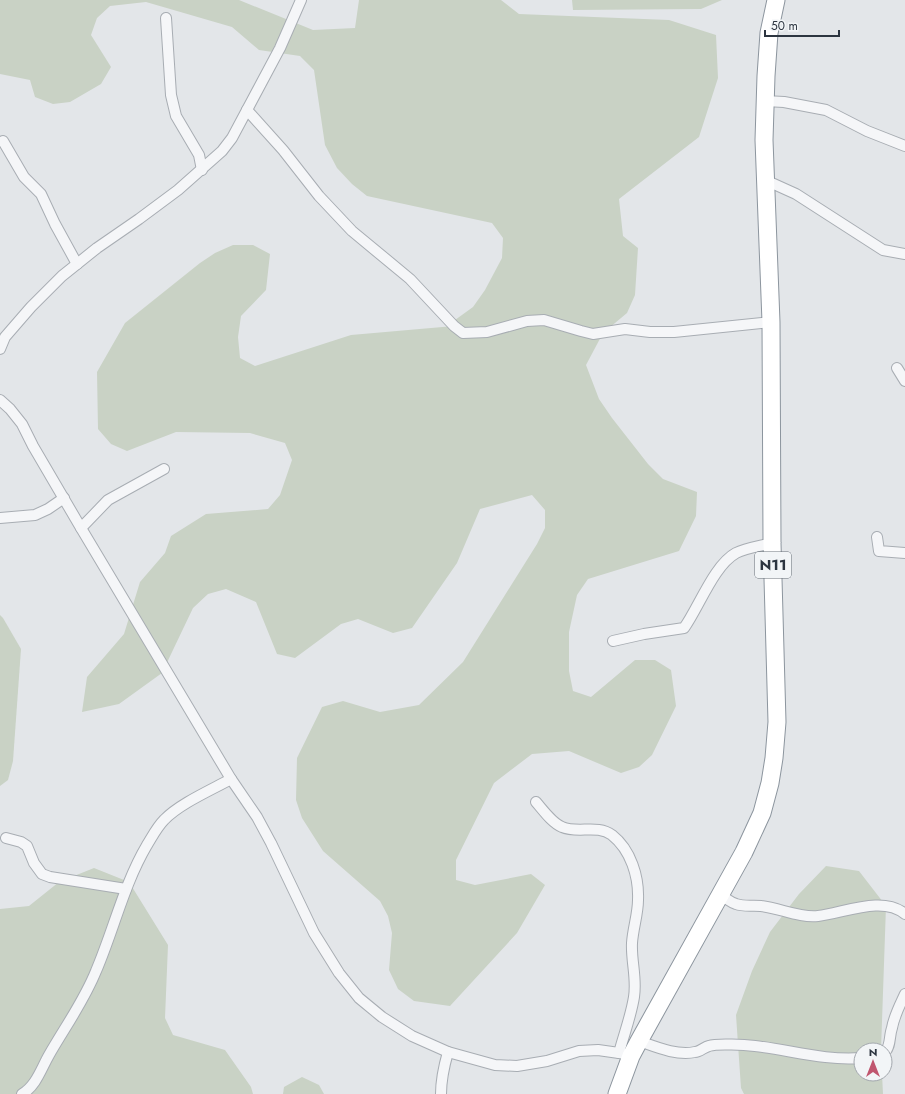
<svg xmlns="http://www.w3.org/2000/svg" width="905" height="1094" font-family="Jost,sans-serif">
	<rect width="100%" height="100%" fill="#e3e6e9"/>
	<!-- green -->
	<g fill="#c9d2c5">
		<path d="M 0,0 L 239,0 L 313,30 L 355,28 L 359,0 L 501,0 L 519,14 L 669,20 L 716,35 L 718,78 L 699,137 L 619,199 L 623,236 L 638,248 L 635,295 L 627,313 L 603,333 L 586,365 L 599,399 L 612,418 L 648,464 L 663,479 L 697,492 L 696,516 L 679,551 L 588,579 L 577,595 L 569,632 L 569,671 L 573,691 L 591,697 L 635,660 L 655,660 L 671,670 L 676,706 L 652,755 L 639,767 L 621,773 L 569,751 L 532,754 L 494,783 L 456,860 L 456,880 L 475,885 L 531,874 L 545,885 L 517,933 L 450,1006 L 414,1001 L 398,989 L 389,970 L 392,933 L 388,916 L 380,901 L 323,851 L 302,818 L 296,800 L 297,758 L 322,707 L 343,701 L 380,712 L 419,705 L 463,662 L 537,544 L 545,528 L 545,510 L 532,495 L 480,509 L 457,563 L 412,628 L 393,633 L 358,619 L 341,624 L 295,658 L 277,654 L 256,602 L 226,589 L 208,594 L 193,608 L 162,673 L 119,704 L 82,712 L 87,677 L 124,634 L 140,582 L 165,553 L 171,536 L 206,514 L 268,509 L 280,495 L 292,460 L 285,443 L 250,433 L 176,432 L 127,451 L 111,444 L 98,429 L 97,372 L 125,323 L 200,263 L 215,253 L 233,245 L 253,245 L 270,254 L 266,290 L 241,316 L 238,337 L 240,358 L 255,366 L 351,335 L 454,326 L 455,320 L 473,307 L 485,290 L 502,258 L 503,238 L 492,223 L 367,196 L 352,184 L 337,168 L 325,145 L 314,70 L 300,56 L 259,50 L 232,27 L 146,2 L 110,6 L 97,18 L 91,35 L 111,67 L 101,84 L 70,102 L 53,104 L 35,97 L 30,80 L 0,74 Z"/>
		<path d="M 572,0 L 722,0 L 701,9 L 573,10 Z"/>
		<path d="M 0,615 L 3,618 L 21,649 L 13,761 L 8,780 L 0,786 Z"/>
		<path d="M 826,866 L 859,871 L 886,906 L 881,1050 L 861,1050 L 861,1074 L 882,1074 L 883,1094 L 744,1094 L 741,1088 L 736,1015 L 752,971 L 770,932 L 799,894 Z"/>
		<path d="M 94,868 L 129,882 L 168,945 L 165,1018 L 173,1035 L 225,1050 L 251,1087 L 253,1094 L 0,1094 L 0,909 L 29,906 L 59,882 Z"/>
		<path d="M 302,1077 L 319,1085 L 324,1094 L 283,1094 L 284,1087 Z"/>
	</g>
	<g fill="none" stroke-linecap="round" stroke-linejoin="round">
		<!-- minor casing -->
		<g stroke="#a8adb3" stroke-width="12">
			<g id="minor">
				<path d="M 166,18 L 171,95 L 176,116 L 199,155 L 202,170"/>
				<path d="M 765,101 L 784,102 L 826,110 L 867,131 L 905,146"/>
				<path d="M 247,110 L 283,150 L 319,196 L 352,231 L 410,279 L 454,326 L 463,333 L 487,332 L 527,321 L 544,320 L 581,331 L 593,334 L 625,329 L 650,332 L 674,332 L 771,322"/>
				<path d="M 3,141 L 24,177 L 41,194 L 55,224 L 77,264"/>
				<path d="M 765,180 L 796,194 L 883,250 L 905,254"/>
				<path d="M 0,349 L 5,337 L 31,307 L 62,276 L 97,248 L 139,219 L 178,190 L 222,151 L 232,138 L 280,48 L 301,0"/>
				<path d="M 897,368 L 905,381"/>
				<path d="M 0,400 L 10,409 L 22,424 L 33,446 L 81,528 L 231,779 L 257,817 L 271,843 L 314,933 L 339,973 L 359,998 L 382,1017 L 412,1036 L 448,1052 L 495,1065 L 517,1066 L 547,1061 L 579,1051 L 598,1050 L 619,1053 L 631,1056"/>
				<path d="M 0,518 L 35,515 L 48,509 L 64,498"/>
				<path d="M 81,528 L 108,500 L 164,469"/>
				<path d="M 877,537 L 879,551 L 905,553"/>
				<path d="M 613,641 L 644,634 L 684,628 C 699,607 714,565 736,553 C 746,548 761,546 772,543"/>
				<path d="M 536,802 C 543,810 552,823 562,827 C 578,834 597,824 612,835 C 631,850 639,877 638,900 C 638,914 633,928 632,943 C 631,961 637,978 634,997 C 631,1016 624,1034 619,1053"/>
				<path d="M 6,838 L 21,842 L 27,846 L 34,863 L 42,874 L 50,877 L 126,889"/>
				<path d="M 721,894 C 725,898 730,902 736,904 C 744,907 753,905 761,906 C 780,908 799,918 818,916 C 844,913 883,895 905,914"/>
				<path d="M 639,1041 C 656,1047 677,1056 695,1052 C 700,1052 704,1047 709,1046 C 717,1043 746,1045 755,1046 C 790,1050 826,1061 861,1058"/>
				<path d="M 885,1052 C 891,1046 889,1036 892,1028 C 894,1016 900,1005 905,994"/>
				<path d="M 22,1094 C 36,1086 41,1069 49,1055 C 65,1027 84,1001 96,971 C 114,929 124,884 147,845 C 152,837 157,827 164,820 C 179,804 211,790 231,779"/>
				<path d="M 441,1094 C 441,1079 444,1066 448,1052"/>
			</g>
		</g>
		<!-- trunk casing -->
		<g stroke="#8c959e" stroke-width="19">
			<path id="trunk" d="M 617,1094 L 631,1056 L 639,1041 L 744,852 L 762,813 L 770,783 L 774,758 L 777,722 L 772,543 L 771,322 L 764,140 L 766,76 L 769,33 L 776,0"/>
		</g>
		<!-- minor -->
		<use href="#minor" stroke="#f5f6f8" stroke-width="10"/>
		<!-- trunk -->
		<use href="#trunk" stroke="#fff" stroke-width="17"/>
	</g>
	<g text-anchor="middle" dominant-baseline="central" stroke-width="4" stroke-linejoin="round" paint-order="stroke">
		<!-- shield labels -->
		<rect fill="#f2f5f7" stroke="#676f77" stroke-width="1" x="755" y="552" width="36" height="26" rx="3"/>
		<g font-size="15" font-weight="bold" fill="#2c3540">
			<text x="773" y="565">N11</text>
		</g>
	</g>
	<!-- north arrow -->
	<g transform="translate(873 1062)"><circle r="19" fill="#f2f5f7" stroke="#a3a8ae"/>
	<path d="M0-3L7 15L0 10L-7 15Z" fill="#c0566f"/>
	<text y="-6" font-size="11" font-weight="bold" text-anchor="middle" fill="#2c3540">N</text>
	</g>
	<!-- scale -->
	<path d="M765 30v6h74v-6" fill="none" stroke="#2c3540" stroke-width="2"/>
	<text x="771" y="30" font-size="12" fill="#2c3540" stroke="#f2f5f7" stroke-width="3" paint-order="stroke">50 m</text>
</svg>
